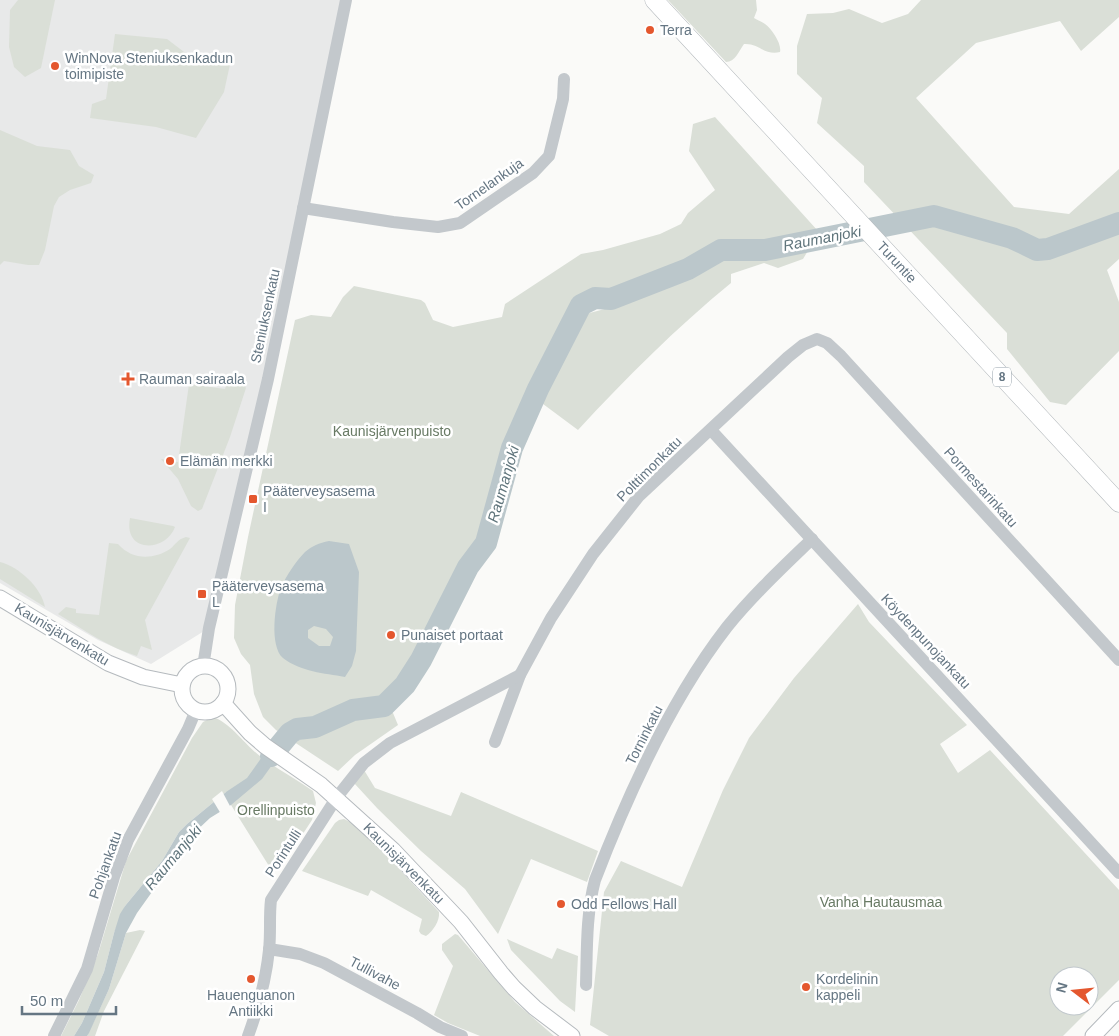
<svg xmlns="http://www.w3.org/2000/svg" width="1119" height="1036" font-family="Arial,sans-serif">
	<rect width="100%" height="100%" fill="#fafaf8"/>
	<!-- built -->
	<path fill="#e8e9e9" d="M 0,0 L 344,0 L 209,628 L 151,664 L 98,640 L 0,583 Z"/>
	<!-- green -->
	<g fill="#dadfd7" fill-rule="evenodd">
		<path d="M 18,0 L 55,0 L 41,68 L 25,77 L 14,67 L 9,47 L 10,10 Z"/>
		<path d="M 668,0 L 756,0 L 757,10 L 754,18 C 757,20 761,21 765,24 C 772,29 782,44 780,52 C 765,56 759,43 744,44 C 739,51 735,62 726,62 Z"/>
		<path d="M 921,0 L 1119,0 L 1119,17 L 1081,51 L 1060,21 L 976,43 L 916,98 L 1014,207 L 1069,214 L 1119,169 L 1119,259 L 1107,270 L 1119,302 L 1119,351 L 1066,405 L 1050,402 L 1007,349 L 1007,333 L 864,182 L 864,166 L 817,123 L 822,98 L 797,74 L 797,46 L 807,14 L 833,13 L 849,9 L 882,23 L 908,14 Z"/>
		<path d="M 115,34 L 167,39 L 188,55 L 232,55 L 224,92 L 196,138 L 156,127 L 90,118 L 92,104 L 106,99 Z"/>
		<path d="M 715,117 L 818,231 L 748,247 L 718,245 L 685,267 L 636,279 L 618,293 L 595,289 L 582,295 L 563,326 L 516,426 L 484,535 L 462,570 L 429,635 L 406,676 L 379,698 L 393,713 L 398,725 L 355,755 L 338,771 L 276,730 L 263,717 L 254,694 L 250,665 L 241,654 L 234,638 L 235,605 L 248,537 L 295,320 L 311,315 L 331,317 L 343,297 L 354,286 L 421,300 L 425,303 L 433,320 L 453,327 L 502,317 L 505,304 L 581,254 L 603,250 L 660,234 L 681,224 L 688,213 L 715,190 L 689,151 L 693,124 Z"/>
		<path d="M 0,130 L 37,146 L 70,150 L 79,166 L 94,175 L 91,183 L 70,190 L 59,197 L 54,206 L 45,250 L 39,265 L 28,265 L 4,261 L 0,265 Z"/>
		<path d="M 809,249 L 803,259 L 778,268 L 764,263 L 731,274 L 731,283 C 676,328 626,378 578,430 L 539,401 L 559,357 L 582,315 L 616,306 L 675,283 L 725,257 L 768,255 Z"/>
		<path d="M 228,379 L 244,384 L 246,388 L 230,437 L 202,509 L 198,511 L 191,506 L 178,479 L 161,459 L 178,462 L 189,384 L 225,389 Z"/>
		<path d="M 130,518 L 173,526 L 175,527 C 166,552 123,554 130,518 Z"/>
		<path d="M 186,537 L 190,538 L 145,620 L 152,650 L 141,646 L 137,656 C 108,647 84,630 58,614 L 66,607 L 76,609 L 76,613 L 99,615 L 109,543 L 118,544 C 132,560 153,560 170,549 C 176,544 178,539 186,537 Z"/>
		<path d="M 0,562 C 19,567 41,587 45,607 L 0,579 Z"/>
		<path d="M 858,604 L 869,622 L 967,725 L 940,744 L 958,773 L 990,750 L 1119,890 L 1119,980 L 1063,1036 L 609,1036 L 590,1025 L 604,892 L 621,861 L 682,887 L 723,790 L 749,738 L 794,678 ZM 1059,976 L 1089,976 L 1089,1006 L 1059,1006 Z"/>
		<path d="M 213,717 C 231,723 245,745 261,757 C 277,769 296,779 313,791 L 316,803 L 312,820 L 283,864 C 278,868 275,869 269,866 L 231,805 L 226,792 L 187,824 L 179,832 L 162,861 L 125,906 L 114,933 L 104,972 L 82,1023 L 74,1036 L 61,1036 L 79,1000 L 98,954 L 126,861 L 192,738 L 203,722 Z"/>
		<path d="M 364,770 L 375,788 L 451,816 L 461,792 L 598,851 L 587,882 L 531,859 L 498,934 L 465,889 L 421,851 L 377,808 L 354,783 Z"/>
		<path d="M 344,819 L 352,823 L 377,845 L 439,912 C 440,921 433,931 426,936 L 421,934 L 419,931 L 422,919 L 371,890 L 368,896 L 302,871 L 335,823 L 339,820 Z"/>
		<path d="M 140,930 L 145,931 L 104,1011 L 95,1036 L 87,1036 L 109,989 L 126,933 Z"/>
		<path d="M 455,934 L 458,935 L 515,1002 L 554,1036 L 480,1036 L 448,1023 L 434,1015 L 453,966 L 442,950 L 442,944 Z"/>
		<path d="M 507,939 L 552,959 L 557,948 L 578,956 L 575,1012 L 560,1001 L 511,950 Z"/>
	</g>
	<!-- water -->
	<g fill="#bbc7cb" fill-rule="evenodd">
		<path d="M 329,541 L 349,544 L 359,572 L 356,651 L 352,666 L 345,677 C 324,673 301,672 283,658 C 269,646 275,603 281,588 C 286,576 296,561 305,552 C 312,546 319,543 329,541 ZM 314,626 L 326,629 L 333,637 L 330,646 L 319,646 L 308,638 L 308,630 Z"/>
		<path d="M 290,733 L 285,747 L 262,779 L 231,805 L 210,818 L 194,833 L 137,913 L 126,933 L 109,989 L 89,1033 L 87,1036 L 74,1036 L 82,1023 L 104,972 L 114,933 L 120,914 L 125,906 L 162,861 L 179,832 L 187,824 L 226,792 L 247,778 L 262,757 L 280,737 Z"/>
	</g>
	<!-- pier -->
	<g fill="#fafaf8">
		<path d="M 279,734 L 290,741 L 288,749 L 276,763 L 261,754 Z"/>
		<path d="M 222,791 L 231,808 L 221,814 L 212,799 Z"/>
	</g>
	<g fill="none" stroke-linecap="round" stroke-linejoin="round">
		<!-- river -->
		<path stroke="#bbc7cb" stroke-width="22" d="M 271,756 L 290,733 L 297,729 L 315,727 L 353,710 L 384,706 L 405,685 L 421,660 L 468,567 L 486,543 L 512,448 L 538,389 L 581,305 L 595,298 L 611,299 L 688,269 L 721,250 L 765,250 L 934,216 L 1012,238 L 1037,250 L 1048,249 L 1119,223"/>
		<!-- major casing -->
		<g stroke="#b5babe" stroke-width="17">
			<g id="major">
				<path d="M 0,598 L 108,663 L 143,677 L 182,685"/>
				<circle cx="205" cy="689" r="23"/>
				<path d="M 223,703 L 250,733 L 265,746 L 321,785 L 393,850 L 461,922 L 501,973 L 514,988 L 535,1008 L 572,1036"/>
				<path d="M 1093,1036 L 1119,1009"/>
			</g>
		</g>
		<!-- highway casing -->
		<g stroke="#b4b9bd" stroke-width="19">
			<path id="highway" d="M 654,0 L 1119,503"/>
		</g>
		<!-- minor -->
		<g stroke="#c3c8cc" stroke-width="12">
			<path d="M 303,208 L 393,222 L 438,227 L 460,223 L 533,173 L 549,156 L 563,99 L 564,79"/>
			<path d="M 711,430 L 1119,873"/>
			<path d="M 203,667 L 209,628 L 268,379 L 346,0"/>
			<path d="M 495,742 L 520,675 L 551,618 L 593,554 L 639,496 L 788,357 L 803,345 L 817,339 L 827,343 L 841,356 L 1119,660"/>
			<path d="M 269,949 L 300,954 L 324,963 L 417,1013 L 440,1027 L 462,1036"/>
			<path d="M 586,985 C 587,950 586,914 595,880 C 628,794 671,699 727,627 C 753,595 783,567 812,539"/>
			<path d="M 54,1036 L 87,969 L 114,877 L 128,840 L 188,729 L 196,710"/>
			<path d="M 248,1036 C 258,1009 266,979 269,950 C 271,933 269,916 271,900 L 337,797 L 364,763 L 390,743 L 520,675"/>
		</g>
		<!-- major -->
		<use href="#major" stroke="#fff" stroke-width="15"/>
		<!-- highway -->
		<use href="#highway" stroke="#fff" stroke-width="18"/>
	</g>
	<!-- markers -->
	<g fill="#e4572e" stroke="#fff" stroke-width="2">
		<circle cx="650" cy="30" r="5"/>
		<circle cx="55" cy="66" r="5"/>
		<path d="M125.5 371.5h5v5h5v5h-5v5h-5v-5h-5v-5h5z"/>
		<circle cx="170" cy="461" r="5"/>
		<rect x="248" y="494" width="10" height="10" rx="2.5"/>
		<rect x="197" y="589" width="10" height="10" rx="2.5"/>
		<circle cx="391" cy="635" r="5"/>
		<circle cx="561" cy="904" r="5"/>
		<circle cx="251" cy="979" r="5"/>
		<circle cx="806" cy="987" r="5"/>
	</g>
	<g text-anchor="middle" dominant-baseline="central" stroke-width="5" stroke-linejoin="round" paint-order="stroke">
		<!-- shield labels -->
		<rect fill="#fff" stroke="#939fa8" stroke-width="1" x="993" y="367.5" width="18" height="19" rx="4"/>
		<g font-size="12" font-weight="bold" fill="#657683">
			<text x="1002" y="377">8</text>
		</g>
		<!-- poi labels -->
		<g font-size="14" fill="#657683" stroke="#fff" text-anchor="start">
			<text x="660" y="30">Terra</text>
			<text x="65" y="58">WinNova Steniuksenkadun<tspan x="65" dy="16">toimipiste</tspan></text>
			<text x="139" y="379">Rauman sairaala</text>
			<text x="180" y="461">Elämän merkki</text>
			<text x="263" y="491">Pääterveysasema<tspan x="263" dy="16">I</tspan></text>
			<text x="212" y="586">Pääterveysasema<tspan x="212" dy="16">L</tspan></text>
			<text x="401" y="635">Punaiset portaat</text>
			<text x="571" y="904">Odd Fellows Hall</text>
			<text x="816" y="979">Kordelinin<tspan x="816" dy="16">kappeli</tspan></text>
			<text x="251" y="995" text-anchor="middle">Hauenguanon<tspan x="251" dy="16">Antiikki</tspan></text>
		</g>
		<!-- street labels -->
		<g font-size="14" fill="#657683" stroke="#fff">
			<text transform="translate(489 184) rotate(-35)">Tornelankuja</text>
			<text transform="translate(897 262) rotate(47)">Turuntie</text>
			<text transform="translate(265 316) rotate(-78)">Steniuksenkatu</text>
			<text transform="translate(649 469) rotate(-45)">Polttimonkatu</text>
			<text transform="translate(981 487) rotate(48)">Pormestarinkatu</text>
			<text transform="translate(62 634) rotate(31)">Kaunisjärvenkatu</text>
			<text transform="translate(926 641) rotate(47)">Köydenpunojankatu</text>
			<text transform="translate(644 735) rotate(-63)">Torninkatu</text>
			<text transform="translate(283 853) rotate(-57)">Porintulli</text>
			<text transform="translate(404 863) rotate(45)">Kaunisjärvenkatu</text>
			<text transform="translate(105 865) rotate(-70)">Pohjankatu</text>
			<text transform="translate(375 973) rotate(28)">Tullivahe</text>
		</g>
		<!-- park labels -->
		<g font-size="14" fill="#687a64" stroke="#fff">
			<text x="392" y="431">Kaunisjärvenpuisto</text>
			<text x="276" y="810">Orellinpuisto</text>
			<text x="881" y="902">Vanha Hautausmaa</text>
		</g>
		<!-- water labels -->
		<g font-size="15" font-style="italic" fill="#60757c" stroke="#fff">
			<text transform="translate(822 238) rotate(-11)">Raumanjoki</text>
			<text transform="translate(503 484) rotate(-74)">Raumanjoki</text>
			<text transform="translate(173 857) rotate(-50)">Raumanjoki</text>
		</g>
	</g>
	<!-- north arrow -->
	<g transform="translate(1074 991) rotate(286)"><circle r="24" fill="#ffffff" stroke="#c1c8cd"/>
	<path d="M0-4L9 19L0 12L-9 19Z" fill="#e4572e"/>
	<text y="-8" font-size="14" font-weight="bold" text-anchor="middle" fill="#657683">N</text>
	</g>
	<!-- scale -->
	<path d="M22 1006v8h94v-8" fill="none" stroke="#657683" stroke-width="2.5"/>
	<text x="30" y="1006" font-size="15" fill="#657683" stroke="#ffffff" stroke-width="4" paint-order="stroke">50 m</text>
</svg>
